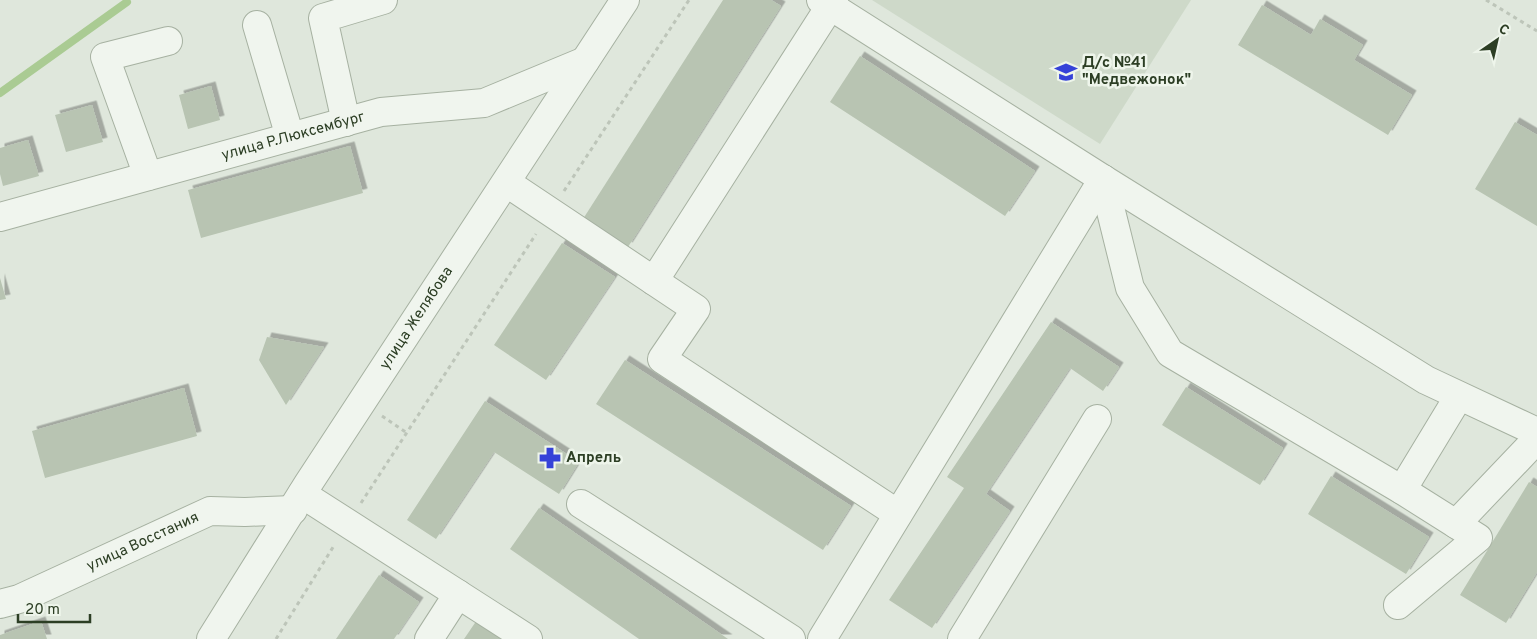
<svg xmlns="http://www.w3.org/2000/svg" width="1537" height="639" font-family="Overpass,sans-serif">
	<defs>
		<filter id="shadow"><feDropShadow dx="4.5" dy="-4.5" stdDeviation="0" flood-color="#0004"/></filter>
	</defs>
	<rect width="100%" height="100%" fill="#dfe7dc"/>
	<!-- built -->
	<path fill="#ced9c9" d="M 872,0 L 1191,0 L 1100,144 Z"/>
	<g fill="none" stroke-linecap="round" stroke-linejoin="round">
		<!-- stream -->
		<path stroke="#aacb93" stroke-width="8" d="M 0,93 L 127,2"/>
	</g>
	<!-- building -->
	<g fill="#b8c4b2" filter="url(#shadow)">
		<path d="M 723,0 L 771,0 L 781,6 L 628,247 L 583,219 Z"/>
		<path d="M 1262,5 L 1311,35 L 1320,19 L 1363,45 L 1354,60 L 1412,95 L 1388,135 L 1238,45 Z"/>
		<path d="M 860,56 L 1035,171 L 1005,216 L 830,102 Z"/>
		<path d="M 211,86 L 220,120 L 188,129 L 179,95 Z"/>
		<path d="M 92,105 L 103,142 L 66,152 L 55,115 Z"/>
		<path d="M 1515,122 L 1537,135 L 1537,226 L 1475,189 Z"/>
		<path d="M 28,140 L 39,176 L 3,186 L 0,174 L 0,148 Z"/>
		<path d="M 350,146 L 363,193 L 201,238 L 188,190 Z"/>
		<path d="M 562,243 L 615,277 L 546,380 L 494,345 Z"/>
		<path d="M 0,278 L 6,299 L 0,300 Z"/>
		<path d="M 1051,322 L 1119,367 L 1103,391 L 1070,368 L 986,494 L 1010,511 L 932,628 L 889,600 L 964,488 L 947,477 Z"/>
		<path d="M 267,337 L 324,347 L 286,405 L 259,360 Z"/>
		<path d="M 625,360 L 851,506 L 823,550 L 596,404 Z"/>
		<path d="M 1186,387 L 1283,448 L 1260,485 L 1162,425 Z"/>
		<path d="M 184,388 L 197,436 L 45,478 L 32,431 Z"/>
		<path d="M 485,401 L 579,462 L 559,494 L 494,452 L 436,539 L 407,520 Z"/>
		<path d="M 1331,476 L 1429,537 L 1406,574 L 1308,514 Z"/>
		<path d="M 1529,482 L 1537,487 L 1537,572 L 1506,623 L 1460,595 Z"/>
		<path d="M 539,508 L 728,639 L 639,639 L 510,549 Z"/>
		<path d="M 379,575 L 419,602 L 394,639 L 336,639 Z"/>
		<path d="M 477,620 L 506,639 L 464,639 Z"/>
		<path d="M 41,621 L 47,639 L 0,639 L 0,635 Z"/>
	</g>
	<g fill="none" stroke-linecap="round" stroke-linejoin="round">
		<!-- minor casing -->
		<g stroke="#a6b1a1" stroke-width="30">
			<g id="minor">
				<path d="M 821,0 L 1103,179 L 1426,380 L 1537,432"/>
				<path d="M 257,25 L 290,137"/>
				<path d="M 346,122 L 323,18 L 383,0"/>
				<path d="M 148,176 L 105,57 L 168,41"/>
				<path d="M 1103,179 L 1130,288 L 1170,353 L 1402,490 L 1478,538 L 1398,605"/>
				<path d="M 507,183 L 696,309 L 662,359 L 898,514"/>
				<path id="s1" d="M 0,217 L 381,112 L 484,103 L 585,61"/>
				<path d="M 654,281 L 834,0"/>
				<path d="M 1402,490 L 1459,396"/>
				<path d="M 302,494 L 528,639"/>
				<path d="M 581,504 L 791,639"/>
				<path d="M 1456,524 L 1537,439"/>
				<path id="s2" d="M 0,604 L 19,599 L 210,511 L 245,512 L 293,510"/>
				<path id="s3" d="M 211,639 L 308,484 L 625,0"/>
				<path d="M 429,639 L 458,594"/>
				<path d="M 822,639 L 1103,179"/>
				<path d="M 962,639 L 1097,419"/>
			</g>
		</g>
		<!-- path -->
		<g stroke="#bdc5b9" stroke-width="3" stroke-dasharray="4 4" stroke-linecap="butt">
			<path d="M 1486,0 L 1537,31"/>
			<path d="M 564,191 L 689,0"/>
			<path d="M 382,416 L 407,433"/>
			<path d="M 361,503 L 536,234"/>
			<path d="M 276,639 L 335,544"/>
		</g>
		<!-- minor -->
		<use href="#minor" stroke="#f0f5ee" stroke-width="28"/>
	</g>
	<!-- icons -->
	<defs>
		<g id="school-bare" transform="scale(1.725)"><path d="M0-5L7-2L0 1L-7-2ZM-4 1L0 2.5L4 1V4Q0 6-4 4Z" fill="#3542d8" stroke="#eef5eb" stroke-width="2.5" paint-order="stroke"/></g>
		<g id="pharmacy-bare" transform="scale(1.725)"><path d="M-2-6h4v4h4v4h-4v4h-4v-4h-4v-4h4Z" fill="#3542d8" stroke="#eef5eb" stroke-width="2.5" paint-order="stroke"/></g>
	</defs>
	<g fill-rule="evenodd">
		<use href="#school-bare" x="1066" y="72"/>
		<use href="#pharmacy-bare" x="550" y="458"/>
	</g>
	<g text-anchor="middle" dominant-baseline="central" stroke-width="5" stroke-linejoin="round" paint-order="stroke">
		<!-- poi labels -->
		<g font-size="15" font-weight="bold" fill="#2c3e24" stroke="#eef5eb" text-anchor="start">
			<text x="1082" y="63">Д/с №41<tspan x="1082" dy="17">"Медвежонок"</tspan></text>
			<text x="566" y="458">Апрель</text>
		</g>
		<!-- street labels -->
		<g font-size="15" fill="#2c3e24" stroke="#eef5eb">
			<text stroke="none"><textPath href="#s1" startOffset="304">улица Р.Люксембург</textPath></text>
			<text stroke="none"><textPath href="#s3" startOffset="381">улица Желябова</textPath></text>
			<text stroke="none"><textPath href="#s2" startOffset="156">улица Восстания</textPath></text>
		</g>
	</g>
	<!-- north arrow -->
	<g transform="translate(1497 40) rotate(34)" stroke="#eef5eb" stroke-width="4" paint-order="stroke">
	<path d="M0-4L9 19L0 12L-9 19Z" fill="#2c3e24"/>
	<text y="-8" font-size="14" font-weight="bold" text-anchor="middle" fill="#2c3e24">С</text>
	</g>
	<!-- scale -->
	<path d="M18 614v8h72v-8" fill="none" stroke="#2c3e24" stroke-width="2.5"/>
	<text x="25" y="614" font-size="15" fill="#2c3e24" stroke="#eef5eb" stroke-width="4" paint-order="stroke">20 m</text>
</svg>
